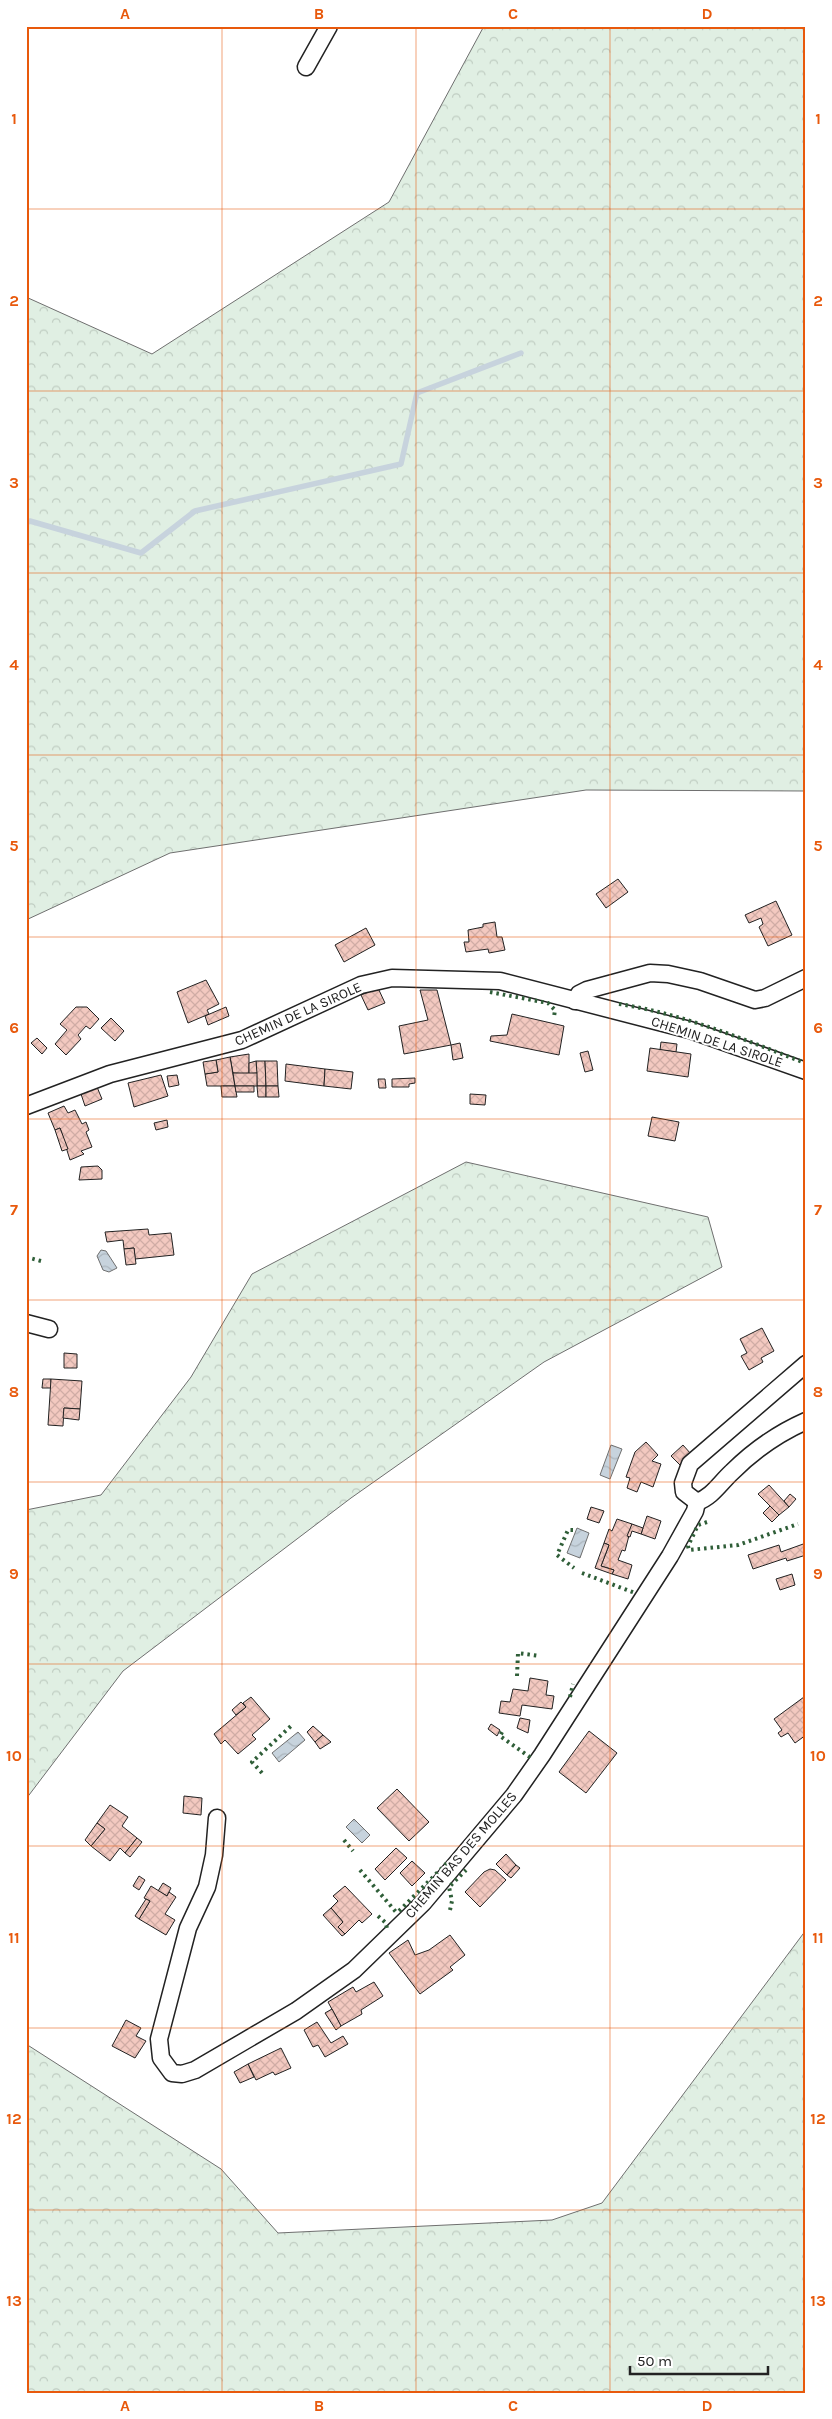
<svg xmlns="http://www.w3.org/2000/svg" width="832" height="2419" font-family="Karla,sans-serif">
	<defs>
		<pattern id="forest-crowns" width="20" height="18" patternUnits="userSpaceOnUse" patternTransform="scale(1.25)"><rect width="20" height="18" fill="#e0efe3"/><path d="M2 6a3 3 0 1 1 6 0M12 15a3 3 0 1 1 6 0" fill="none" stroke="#c0cdc2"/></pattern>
		<pattern id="water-waves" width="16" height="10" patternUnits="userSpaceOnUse" patternTransform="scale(1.25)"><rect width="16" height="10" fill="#c7d3dd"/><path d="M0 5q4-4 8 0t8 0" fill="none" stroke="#abb5bd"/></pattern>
		<pattern id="building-cross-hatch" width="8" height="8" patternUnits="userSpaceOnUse" patternTransform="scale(1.25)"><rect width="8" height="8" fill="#f3c9c0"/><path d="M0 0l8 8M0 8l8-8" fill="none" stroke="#d0aca5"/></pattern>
	</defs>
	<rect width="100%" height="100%" fill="#fff"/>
	<!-- forest -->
	<g fill="url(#forest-crowns)" stroke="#6f6f6f">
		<path d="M 484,26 L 806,26 L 806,791 L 586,790 L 170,853 L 26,920 L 26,297 L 152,354 L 389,202 Z"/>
		<path d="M 466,1162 L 708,1217 L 722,1267 L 544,1362 L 351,1498 L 123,1671 L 26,1799 L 26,1510 L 101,1495 L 191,1377 L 252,1274 Z"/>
		<path d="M 806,1930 L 806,2393 L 26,2393 L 26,2044 L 221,2169 L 278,2233 L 552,2220 L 602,2203 Z"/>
	</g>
	<!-- water -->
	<g fill="url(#water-waves)" stroke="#6f6f6f">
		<path d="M 101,1250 L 106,1251 L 117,1268 L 109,1272 L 103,1270 L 97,1256 Z"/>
		<path d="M 611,1445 L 622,1449 L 610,1479 L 600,1475 Z"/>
		<path d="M 577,1528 L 589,1533 L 580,1558 L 567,1553 Z"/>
		<path d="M 298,1732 L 305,1740 L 279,1762 L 272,1753 Z"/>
		<path d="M 354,1819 L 370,1835 L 362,1843 L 346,1827 Z"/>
	</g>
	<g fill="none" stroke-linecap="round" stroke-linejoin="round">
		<!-- stream -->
		<path stroke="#c7d3dd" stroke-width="5.5" d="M 26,523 L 30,521 L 141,553 L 195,511 L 401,464 L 417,393 L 521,353"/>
	</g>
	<!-- building -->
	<g fill="url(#building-cross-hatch)" stroke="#222">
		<path d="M 618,879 L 628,892 L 606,908 L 596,894 Z"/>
		<path d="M 776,901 L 792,935 L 768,946 L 759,927 L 763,924 L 761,918 L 749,923 L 745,915 Z"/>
		<path d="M 495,922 L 497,937 L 502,937 L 505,950 L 489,953 L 488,949 L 466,952 L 464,942 L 469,942 L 468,930 L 483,927 L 483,924 Z"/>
		<path d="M 366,928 L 375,945 L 344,962 L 335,945 Z"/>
		<path d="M 206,980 L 219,1004 L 207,1010 L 209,1014 L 188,1023 L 177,992 Z"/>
		<path d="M 378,988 L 385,1003 L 368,1010 L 361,995 Z"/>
		<path d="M 420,990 L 437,990 L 451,1045 L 404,1054 L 399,1026 L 428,1020 Z"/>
		<path d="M 76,1007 L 87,1007 L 99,1019 L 90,1029 L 86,1026 L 78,1035 L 81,1039 L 66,1055 L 55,1044 L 67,1030 L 60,1024 Z"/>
		<path d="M 226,1007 L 229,1016 L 208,1025 L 205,1016 Z"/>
		<path d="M 512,1014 L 564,1026 L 559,1055 L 490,1041 L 491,1036 L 507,1035 Z"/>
		<path d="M 111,1018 L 124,1031 L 115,1041 L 101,1028 Z"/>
		<path d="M 37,1038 L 47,1048 L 42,1054 L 31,1043 Z"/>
		<path d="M 661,1042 L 677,1044 L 676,1052 L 660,1050 Z"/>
		<path d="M 460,1043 L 463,1058 L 453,1060 L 451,1045 Z"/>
		<path d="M 650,1048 L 691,1054 L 688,1077 L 647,1071 Z"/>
		<path d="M 588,1051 L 593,1070 L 585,1072 L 580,1053 Z"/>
		<path d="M 249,1054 L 249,1074 L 233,1073 L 230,1057 Z"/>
		<path d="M 230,1057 L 235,1086 L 207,1086 L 205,1074 L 218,1072 L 216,1060 Z"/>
		<path d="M 216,1060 L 218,1072 L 205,1074 L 203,1062 Z"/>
		<path d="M 256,1061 L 265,1061 L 266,1086 L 257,1086 Z"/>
		<path d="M 256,1061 L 257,1073 L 249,1074 L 249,1063 Z"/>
		<path d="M 265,1061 L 277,1061 L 278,1086 L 266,1086 Z"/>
		<path d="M 286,1064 L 325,1069 L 324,1086 L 285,1081 Z"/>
		<path d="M 325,1069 L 353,1072 L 351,1089 L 324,1086 Z"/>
		<path d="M 233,1073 L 257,1073 L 257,1086 L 235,1086 Z"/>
		<path d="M 161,1075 L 168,1096 L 134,1107 L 128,1083 Z"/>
		<path d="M 177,1075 L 179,1085 L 169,1087 L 167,1076 Z"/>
		<path d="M 415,1078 L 415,1083 L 409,1084 L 409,1087 L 392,1087 L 392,1079 Z"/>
		<path d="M 378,1079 L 385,1079 L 386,1088 L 379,1088 Z"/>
		<path d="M 221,1086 L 235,1086 L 237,1097 L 222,1097 Z"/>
		<path d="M 235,1086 L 254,1086 L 254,1092 L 236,1092 Z"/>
		<path d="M 257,1086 L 266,1086 L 266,1097 L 258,1097 Z"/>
		<path d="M 266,1086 L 278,1086 L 279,1097 L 266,1097 Z"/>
		<path d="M 97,1087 L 102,1099 L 85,1106 L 81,1094 Z"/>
		<path d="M 470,1094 L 486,1095 L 485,1105 L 470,1104 Z"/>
		<path d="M 64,1106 L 68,1113 L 75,1110 L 82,1124 L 86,1122 L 89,1130 L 86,1132 L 92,1147 L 81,1151 L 84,1154 L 70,1160 L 60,1128 L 55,1130 L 48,1113 Z"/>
		<path d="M 652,1117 L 679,1122 L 675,1141 L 648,1136 Z"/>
		<path d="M 167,1120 L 168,1127 L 156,1130 L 154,1123 Z"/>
		<path d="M 60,1128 L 68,1149 L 62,1151 L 55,1130 Z"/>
		<path d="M 98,1166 L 102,1170 L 102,1179 L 79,1180 L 81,1167 Z"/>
		<path d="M 148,1229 L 149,1235 L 171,1233 L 174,1255 L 135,1259 L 134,1248 L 124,1249 L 123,1240 L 107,1242 L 105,1232 Z"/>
		<path d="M 134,1248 L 136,1264 L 126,1265 L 124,1249 Z"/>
		<path d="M 762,1328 L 774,1351 L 761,1358 L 763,1362 L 749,1370 L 741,1356 L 747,1353 L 740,1339 Z"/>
		<path d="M 64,1353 L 77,1354 L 77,1368 L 64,1368 Z"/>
		<path d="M 43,1379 L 51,1379 L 51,1388 L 42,1388 Z"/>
		<path d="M 51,1379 L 82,1381 L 80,1409 L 64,1408 L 63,1426 L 48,1425 Z"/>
		<path d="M 64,1408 L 80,1409 L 79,1420 L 63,1418 Z"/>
		<path d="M 646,1442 L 658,1455 L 652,1461 L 661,1464 L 653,1487 L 641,1482 L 637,1492 L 627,1488 L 630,1478 L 626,1477 L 635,1452 Z"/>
		<path d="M 683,1445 L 691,1454 L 680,1465 L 671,1456 Z"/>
		<path d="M 769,1485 L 789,1507 L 779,1515 L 758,1494 Z"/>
		<path d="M 790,1494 L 796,1499 L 789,1507 L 784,1501 Z"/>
		<path d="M 770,1506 L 779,1515 L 772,1522 L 763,1513 Z"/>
		<path d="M 591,1507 L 604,1511 L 599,1523 L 587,1519 Z"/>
		<path d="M 647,1516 L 661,1521 L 655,1539 L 641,1534 Z"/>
		<path d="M 617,1519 L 632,1524 L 625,1551 L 622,1550 L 618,1560 L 632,1565 L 628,1579 L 612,1574 L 614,1570 L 601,1566 L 609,1545 L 604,1543 L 609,1529 L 612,1531 Z"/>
		<path d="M 632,1524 L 643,1528 L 641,1534 L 632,1531 L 630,1537 L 627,1536 Z"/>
		<path d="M 604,1543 L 609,1545 L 601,1566 L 614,1570 L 612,1574 L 595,1568 Z"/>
		<path d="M 806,1543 L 806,1555 L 787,1561 L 786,1558 L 753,1569 L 748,1555 L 779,1545 L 781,1552 Z"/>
		<path d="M 792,1574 L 795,1585 L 780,1590 L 776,1579 Z"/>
		<path d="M 530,1678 L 548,1681 L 546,1695 L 554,1696 L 552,1709 L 522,1705 L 520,1716 L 499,1713 L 501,1701 L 510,1702 L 513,1689 L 528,1691 Z"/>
		<path d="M 251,1697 L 270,1719 L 252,1735 L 256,1739 L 238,1754 L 225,1740 L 221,1744 L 214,1734 L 246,1707 L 243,1703 Z"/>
		<path d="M 804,1697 L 806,1735 L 795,1743 L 788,1733 L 781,1737 L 778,1733 L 782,1730 L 774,1719 Z"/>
		<path d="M 241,1702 L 246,1707 L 236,1715 L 232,1710 Z"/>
		<path d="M 520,1718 L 530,1720 L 528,1733 L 517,1728 Z"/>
		<path d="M 491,1724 L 500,1730 L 497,1736 L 488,1729 Z"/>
		<path d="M 313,1726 L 323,1735 L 315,1742 L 307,1732 Z"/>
		<path d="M 589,1731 L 617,1753 L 586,1793 L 559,1772 Z"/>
		<path d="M 323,1735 L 331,1742 L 320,1749 L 315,1742 Z"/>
		<path d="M 397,1789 L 429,1822 L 409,1841 L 377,1808 Z"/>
		<path d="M 184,1796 L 202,1798 L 201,1815 L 183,1813 Z"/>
		<path d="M 110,1805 L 128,1817 L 122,1826 L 137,1838 L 125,1853 L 120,1848 L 110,1861 L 91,1846 L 105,1829 L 97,1823 Z"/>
		<path d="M 97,1823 L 105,1829 L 91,1846 L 85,1840 Z"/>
		<path d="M 137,1838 L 142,1842 L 130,1857 L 125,1853 Z"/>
		<path d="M 396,1848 L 407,1858 L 385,1880 L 375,1869 Z"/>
		<path d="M 506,1854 L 516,1865 L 507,1875 L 496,1864 Z"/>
		<path d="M 412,1861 L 425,1873 L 412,1886 L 400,1873 Z"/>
		<path d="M 516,1865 L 520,1868 L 511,1878 L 507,1875 Z"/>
		<path d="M 490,1869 L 495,1870 L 506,1880 L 480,1907 L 465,1892 L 484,1872 Z"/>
		<path d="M 139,1876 L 145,1880 L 139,1890 L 133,1886 Z"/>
		<path d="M 163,1883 L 171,1888 L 167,1896 L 158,1891 Z"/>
		<path d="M 151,1886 L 167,1896 L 169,1892 L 176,1897 L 165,1914 L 175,1920 L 166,1935 L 139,1919 L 150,1901 L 144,1898 Z"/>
		<path d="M 345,1886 L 372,1914 L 362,1923 L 359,1920 L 345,1934 L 338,1927 L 343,1922 L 331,1908 L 338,1901 L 333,1896 Z"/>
		<path d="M 146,1899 L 150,1901 L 139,1919 L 135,1916 Z"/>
		<path d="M 331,1908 L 343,1922 L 338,1927 L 345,1934 L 342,1936 L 323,1915 Z"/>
		<path d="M 450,1935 L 465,1955 L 450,1967 L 453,1970 L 420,1994 L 389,1953 L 408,1940 L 415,1955 L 429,1950 Z"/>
		<path d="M 374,1982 L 383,1996 L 361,2010 L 362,2014 L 341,2026 L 328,2002 L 353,1987 L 356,1992 Z"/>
		<path d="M 332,2009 L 341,2026 L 336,2030 L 325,2013 Z"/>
		<path d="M 126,2020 L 141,2028 L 136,2036 L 146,2041 L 135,2058 L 112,2046 Z"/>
		<path d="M 317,2022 L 331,2043 L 343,2036 L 348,2044 L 325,2057 L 318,2045 L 313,2047 L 304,2030 Z"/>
		<path d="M 281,2048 L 291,2068 L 275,2075 L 273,2072 L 256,2080 L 248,2064 Z"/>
		<path d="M 248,2064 L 254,2077 L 240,2083 L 234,2072 Z"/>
	</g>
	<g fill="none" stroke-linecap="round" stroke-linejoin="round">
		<!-- street casing -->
		<g stroke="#222" stroke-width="19">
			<g id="street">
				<path d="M 306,67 L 329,26"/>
				<path d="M 575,1001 L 579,994 L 587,990 L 650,973 L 668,974 L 700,981 L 755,1000 L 765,998 L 806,978"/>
				<path d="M 26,1106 L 110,1074 L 242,1040 L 361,985 L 392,978 L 500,981 L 690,1030 L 806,1071"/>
				<path d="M 26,1323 L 49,1329"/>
				<path d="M 806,1364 L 690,1464 L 683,1483 L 684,1492 L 697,1502 C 712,1497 720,1483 732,1472 C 753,1451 779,1433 806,1421"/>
				<path d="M 217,1818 L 214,1855 L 207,1887 L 188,1928 L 159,2039 L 161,2058 L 172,2073 L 182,2074 L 195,2070 L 296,2011 L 354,1970 L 423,1903 L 514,1795 L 542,1755 L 670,1556 L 695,1511 L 697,1502"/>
			</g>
		</g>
		<!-- street -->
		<use href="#street" stroke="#fff" stroke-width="16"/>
		<!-- hedge -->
		<g stroke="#2f5e38" stroke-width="4" stroke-dasharray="2.5 4" stroke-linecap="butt">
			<path d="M 490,992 L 548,1003 L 555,1010 L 554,1017"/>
			<path d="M 619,1004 C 684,1014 745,1040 805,1063"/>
			<path d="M 26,1257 L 41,1261"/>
			<path d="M 707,1522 L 698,1525 L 688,1546 L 689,1550 L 738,1545 L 798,1524"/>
			<path d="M 573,1530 L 568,1530 L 557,1555 L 574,1568"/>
			<path d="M 582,1573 L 635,1593"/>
			<path d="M 517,1676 L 518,1653 L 540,1656"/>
			<path d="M 570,1697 L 573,1684"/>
			<path d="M 502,1732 L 500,1736 L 531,1758"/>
			<path d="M 262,1773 L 252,1762 L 291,1726"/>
			<path d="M 344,1840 L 353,1851"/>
			<path d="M 360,1870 L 396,1912"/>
			<path d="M 450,1910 L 452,1901 L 449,1887 L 466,1870"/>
			<path d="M 399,1911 L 447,1863"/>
			<path d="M 378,1916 L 386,1923 L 387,1929"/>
		</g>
	</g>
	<!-- grid -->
	<path fill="none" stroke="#e8590c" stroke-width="1" stroke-opacity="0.55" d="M 222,26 L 222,2393M 416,26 L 416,2393M 610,26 L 610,2393M 26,209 L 806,209M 26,391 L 806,391M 26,573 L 806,573M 26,755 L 806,755M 26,937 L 806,937M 26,1119 L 806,1119M 26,1300 L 806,1300M 26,1482 L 806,1482M 26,1664 L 806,1664M 26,1846 L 806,1846M 26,2028 L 806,2028M 26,2210 L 806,2210"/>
	<g text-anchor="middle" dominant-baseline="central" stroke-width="4" stroke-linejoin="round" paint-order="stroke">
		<!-- street labels -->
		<g font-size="14" fill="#222" stroke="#fff">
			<text transform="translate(298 1014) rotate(-24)">CHEMIN DE LA SIROLE</text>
			<text transform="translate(717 1042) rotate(18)">CHEMIN DE LA SIROLE</text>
			<text transform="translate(461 1855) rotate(-49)">CHEMIN BAS DES MOLLES</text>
		</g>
	</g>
	<!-- border -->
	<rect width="832" height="2419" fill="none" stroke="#ffffff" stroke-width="55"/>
	<!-- scale -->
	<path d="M630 2366v8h138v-8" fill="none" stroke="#222222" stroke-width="2.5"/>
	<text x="637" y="2366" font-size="15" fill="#222222" stroke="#ffffff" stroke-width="4" paint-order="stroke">50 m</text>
	<rect x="28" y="28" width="776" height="2364" fill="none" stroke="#e8590c" stroke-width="2"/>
	<g font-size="16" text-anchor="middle" font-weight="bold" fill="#e8590c">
		<text x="125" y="19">A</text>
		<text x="319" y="19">B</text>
		<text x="513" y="19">C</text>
		<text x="707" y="19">D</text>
		<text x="14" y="124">1</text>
		<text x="818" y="124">1</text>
		<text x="14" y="306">2</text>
		<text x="818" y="306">2</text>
		<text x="14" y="488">3</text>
		<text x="818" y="488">3</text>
		<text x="14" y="670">4</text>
		<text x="818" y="670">4</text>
		<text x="14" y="851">5</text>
		<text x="818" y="851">5</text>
		<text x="14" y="1033">6</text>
		<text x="818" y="1033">6</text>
		<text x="14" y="1215">7</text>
		<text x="818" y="1215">7</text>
		<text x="14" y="1397">8</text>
		<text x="818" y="1397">8</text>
		<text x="14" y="1579">9</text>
		<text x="818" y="1579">9</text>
		<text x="14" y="1761">10</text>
		<text x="818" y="1761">10</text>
		<text x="14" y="1943">11</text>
		<text x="818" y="1943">11</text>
		<text x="14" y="2124">12</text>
		<text x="818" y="2124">12</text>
		<text x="14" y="2306">13</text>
		<text x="818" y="2306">13</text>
		<text x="125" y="2411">A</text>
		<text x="319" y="2411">B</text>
		<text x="513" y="2411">C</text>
		<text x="707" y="2411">D</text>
	</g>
</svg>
